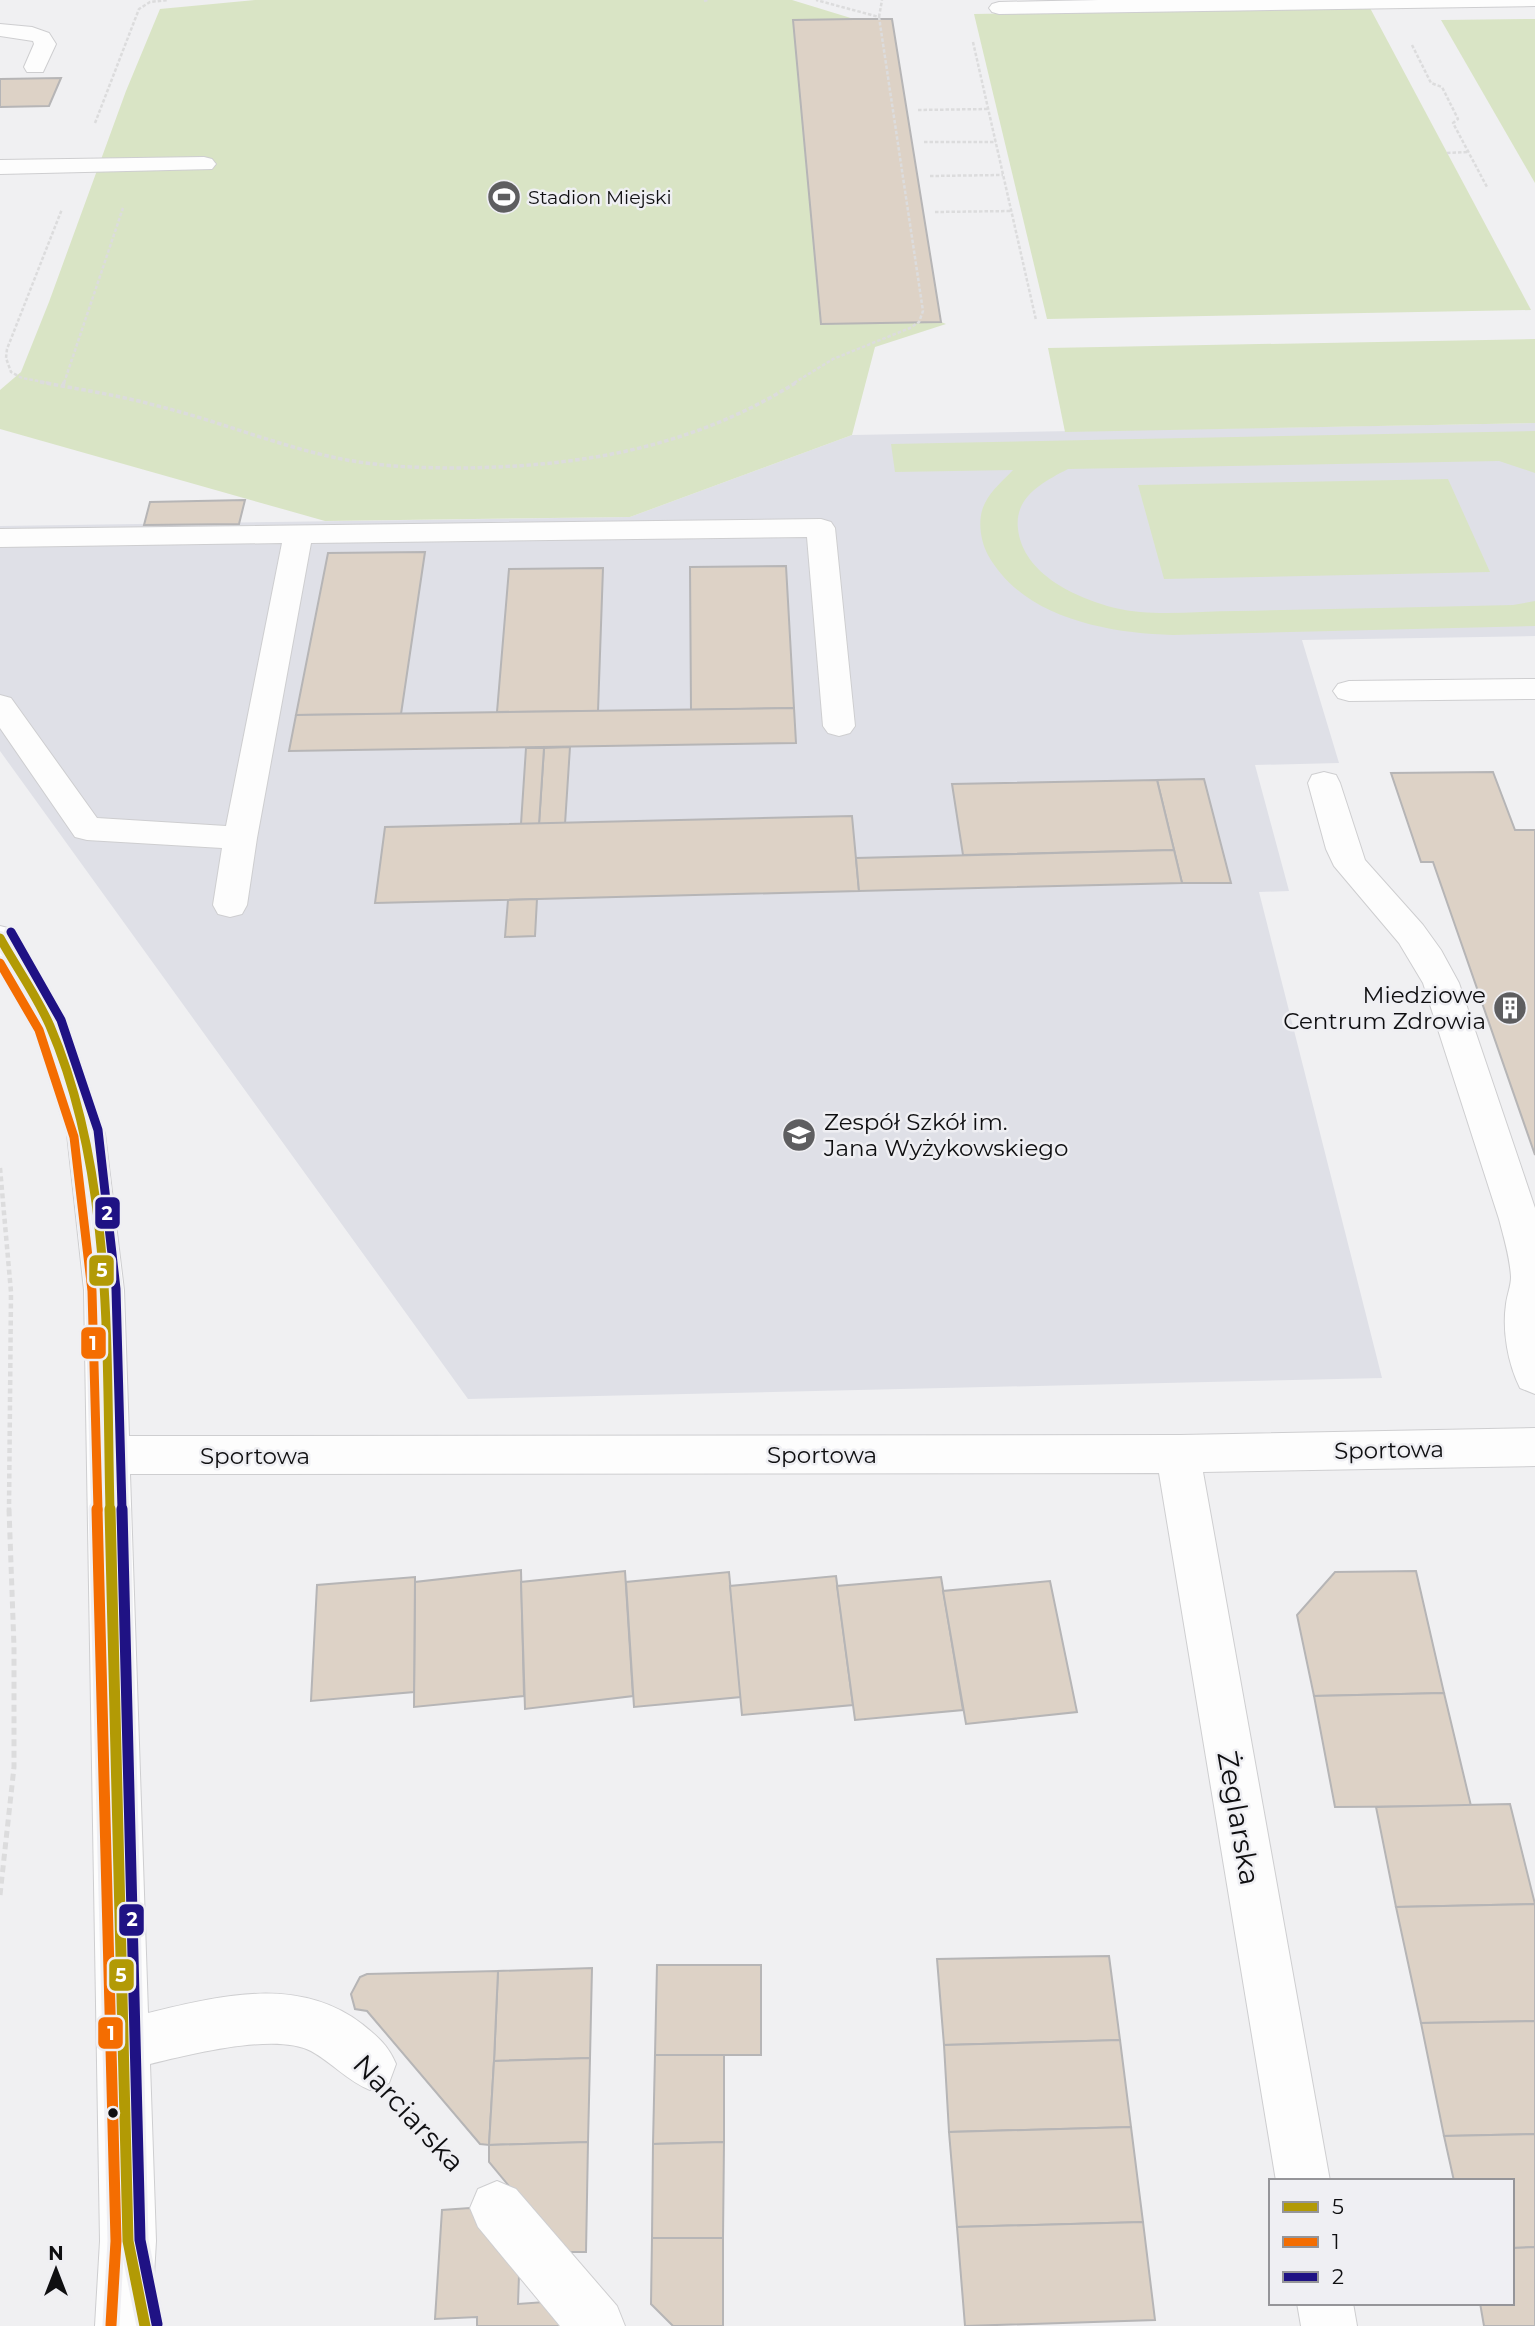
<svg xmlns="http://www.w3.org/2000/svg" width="1535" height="2326" font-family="Montserrat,sans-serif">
	<rect width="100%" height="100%" fill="#f0f0f2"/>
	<!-- built -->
	<path fill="#dfe0e7" d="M 1535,423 L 1535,636 L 1302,640 L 1339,763 L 1255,765 L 1289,891 L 1259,892 L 1382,1378 L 468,1399 L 0,751 L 0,526 L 630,517 L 852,435 Z"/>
	<!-- green -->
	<g fill="#d9e4c5">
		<path d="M 255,0 L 792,0 L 854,19 L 892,19 L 941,322 L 946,324 L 875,347 L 852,435 L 630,517 L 325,521 L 0,429 L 0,390 L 21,372 L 49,302 L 126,91 L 160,9 Z"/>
		<path d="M 1370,8 L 1531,310 L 1047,319 L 974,14 Z"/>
		<path d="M 1535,19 L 1535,183 L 1441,20 Z"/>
		<path d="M 1535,339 L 1535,423 L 1065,432 L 1048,348 Z"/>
		<path d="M 1535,431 L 1535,473 L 1499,461 L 1068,469 C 1043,482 1014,497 1018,529 C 1023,574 1076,598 1115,608 C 1153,617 1197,611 1237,611 C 1329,609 1421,607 1513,605 L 1535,601 L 1535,626 L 1173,635 C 1107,633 1023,618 988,555 C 980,540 977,518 985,503 C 992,489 1003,481 1013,470 L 895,472 L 891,444 Z"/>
		<path d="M 1448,479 L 1490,572 L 1164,579 L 1138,485 Z"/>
	</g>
	<!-- building -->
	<g fill="#ddd2c6" stroke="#b6b5b6" stroke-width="2">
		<path d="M 854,19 L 892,19 L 941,322 L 821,324 L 793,20 Z"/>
		<path d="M 61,78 L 49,106 L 0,107 L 0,79 Z"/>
		<path d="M 245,500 L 239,524 L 144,525 L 150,502 Z"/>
		<path d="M 425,552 L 401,714 L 296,715 L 328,553 Z"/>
		<path d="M 786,566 L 794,708 L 691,710 L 690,567 Z"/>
		<path d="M 603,568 L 598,711 L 497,712 L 509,569 Z"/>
		<path d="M 794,708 L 796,743 L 289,751 L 296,715 Z"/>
		<path d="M 570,747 L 565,824 L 539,824 L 544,748 Z"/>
		<path d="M 526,748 L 544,748 L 539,824 L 521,824 Z"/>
		<path d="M 1493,772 L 1515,830 L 1535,830 L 1535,1155 L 1433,862 L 1421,862 L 1391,773 Z"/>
		<path d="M 1204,779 L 1231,883 L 1182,883 L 1157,780 Z"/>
		<path d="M 1157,780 L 1174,850 L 963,855 L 952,784 Z"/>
		<path d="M 852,816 L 859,891 L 375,903 L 385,827 Z"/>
		<path d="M 1174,850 L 1182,883 L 859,891 L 856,858 Z"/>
		<path d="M 537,899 L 535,936 L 505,937 L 508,900 Z"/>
		<path d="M 521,1570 L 524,1696 L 414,1707 L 415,1582 Z"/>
		<path d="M 625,1571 L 633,1696 L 525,1709 L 521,1582 Z"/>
		<path d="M 1416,1571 L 1444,1693 L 1314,1696 L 1297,1615 L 1335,1572 Z"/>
		<path d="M 729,1572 L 741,1697 L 634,1707 L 626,1582 Z"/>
		<path d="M 836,1576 L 853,1705 L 742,1715 L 730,1586 Z"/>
		<path d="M 415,1577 L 414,1692 L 311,1701 L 317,1585 Z"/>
		<path d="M 941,1577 L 963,1710 L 855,1720 L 837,1586 Z"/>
		<path d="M 1050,1581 L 1077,1712 L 966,1724 L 943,1591 Z"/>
		<path d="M 1444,1693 L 1471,1806 L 1335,1807 L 1314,1696 Z"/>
		<path d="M 1510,1804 L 1535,1904 L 1396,1907 L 1376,1807 Z"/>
		<path d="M 1535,1904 L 1535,2021 L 1421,2023 L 1396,1907 Z"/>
		<path d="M 1109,1956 L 1120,2040 L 944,2045 L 937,1959 Z"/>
		<path d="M 657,1965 L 761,1965 L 761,2055 L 655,2055 Z"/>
		<path d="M 592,1968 L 590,2058 L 494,2061 L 498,1971 Z"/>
		<path d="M 498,1971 L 494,2061 L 489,2145 L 480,2144 L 367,2011 L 355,2009 L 351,1994 L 360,1977 L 367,1974 Z"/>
		<path d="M 1535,2021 L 1535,2134 L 1444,2136 L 1421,2023 Z"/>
		<path d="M 1120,2040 L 1131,2127 L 949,2132 L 944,2045 Z"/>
		<path d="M 655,2055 L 724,2055 L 724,2142 L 653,2144 Z"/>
		<path d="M 590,2058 L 588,2142 L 489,2145 L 494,2061 Z"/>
		<path d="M 1131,2127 L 1143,2222 L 957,2227 L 949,2132 Z"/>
		<path d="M 1535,2134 L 1535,2247 L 1512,2248 L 1512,2181 L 1454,2181 L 1444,2136 Z"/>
		<path d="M 588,2142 L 586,2252 L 564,2252 L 489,2162 L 489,2145 Z"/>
		<path d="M 724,2142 L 723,2238 L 652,2238 L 653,2144 Z"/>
		<path d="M 470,2208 L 519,2275 L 518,2304 L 545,2302 L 565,2326 L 477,2326 L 477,2317 L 435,2319 L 442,2210 Z"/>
		<path d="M 1143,2222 L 1155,2320 L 965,2326 L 957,2227 Z"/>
		<path d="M 652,2238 L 723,2238 L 723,2326 L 673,2326 L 651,2304 Z"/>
		<path d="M 1535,2247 L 1535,2326 L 1484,2326 L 1480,2303 L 1512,2303 L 1512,2248 Z"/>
	</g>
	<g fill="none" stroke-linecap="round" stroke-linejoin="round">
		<!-- minor casing -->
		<g stroke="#ceced0" stroke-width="2">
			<g id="minor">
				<path d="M 1099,0 L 1535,0 L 1535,6 L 999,14 L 992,12 L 989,8 L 992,4 L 999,2 Z"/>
				<path d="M 0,24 L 32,27 L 49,33 L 56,44 L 43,72 L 27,72 L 24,67 L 34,44 L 33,41 L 0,36 Z"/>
				<path d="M 204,157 L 212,159 L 216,164 L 212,169 L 0,174 L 0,160 Z"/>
				<path d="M 821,519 L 831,522 L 835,528 L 855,726 L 850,733 L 839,736 L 828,733 L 823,726 L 807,537 L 311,543 L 257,838 L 247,905 L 242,914 L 230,917 L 218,914 L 213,905 L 222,848 L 87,840 L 75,837 L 0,728 L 0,695 L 11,698 L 97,818 L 226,826 L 282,543 L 0,547 L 0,529 Z"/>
				<path d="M 1535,679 L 1535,699 L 1349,701 L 1338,698 L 1333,691 L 1338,684 L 1349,681 Z"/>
				<path d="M 1324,772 L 1336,775 L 1340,783 L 1365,860 L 1423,925 L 1441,950 L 1459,983 L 1535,1208 L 1535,1394 L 1520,1388 C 1508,1364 1502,1331 1506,1304 C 1507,1295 1511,1286 1511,1277 C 1510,1258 1504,1238 1499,1219 L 1423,983 L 1399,943 L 1334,866 L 1326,849 L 1308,783 L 1312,775 Z"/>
				<path d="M 0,926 L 12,929 L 68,1025 L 105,1134 L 124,1290 L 129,1436 L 1180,1435 L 1535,1428 L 1535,1466 L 1203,1472 L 1330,2181 L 1276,2181 L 1159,1473 L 130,1474 L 148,2013 C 219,1996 298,1975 362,2024 C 378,2037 388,2045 396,2064 L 389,2083 L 370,2090 C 347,2081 333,2063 311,2051 C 275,2032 188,2055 150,2064 L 156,2241 L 151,2326 L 95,2326 L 100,2241 L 84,1290 L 67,1134 L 32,1025 L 0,969 Z"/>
				<path d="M 497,2181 L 516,2189 L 617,2306 L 625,2326 L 560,2326 L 478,2227 L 470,2208 L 478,2189 Z"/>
				<path d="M 1297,2303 L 1353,2303 L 1357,2326 L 1301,2326 Z"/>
			</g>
		</g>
		<!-- path-far3 -->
		<g stroke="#dcdcdd" stroke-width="2.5" stroke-dasharray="3.5 2" stroke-linecap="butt">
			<path d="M 704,1 L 708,0"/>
			<path d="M 879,17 L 882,0"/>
			<path d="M 973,42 L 1036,320"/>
			<path d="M 1412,45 L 1431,83 L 1442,87 L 1458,119 L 1453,123 L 1487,187"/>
			<path d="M 918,110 L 988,109"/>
			<path d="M 95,123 L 139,9 L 150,2 L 168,0"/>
			<path d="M 924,142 L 996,142"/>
			<path d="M 1447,153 L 1469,152"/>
			<path d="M 930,176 L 1003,175"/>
			<path d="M 935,212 L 1011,211"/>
			<path d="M 49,383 L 22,378 L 11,372 L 6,358 L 7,349 L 62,209"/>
			<path d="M 64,383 L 123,208"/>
			<path d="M 794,383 L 833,359 L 910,328 L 919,322 L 923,311 L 879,17 L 816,0"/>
		</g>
		<!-- path-far2 -->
		<g stroke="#dcdcdd" stroke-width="3.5" stroke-dasharray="4.5 2.5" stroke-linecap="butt">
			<path d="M 40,382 C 78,389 117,395 154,405 C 216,420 275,445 337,458 C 379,467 422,468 464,468 C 585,466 693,447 797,382"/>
			<path d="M 63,386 L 64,382"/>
		</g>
		<!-- path-far1 -->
		<path stroke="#dcdcdd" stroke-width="4.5" stroke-dasharray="5 3.5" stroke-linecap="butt" d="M 0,1168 L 11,1292 L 9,1510"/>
		<!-- path -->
		<g stroke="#dcdcdd" stroke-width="5" stroke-dasharray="7 4.5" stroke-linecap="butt">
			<path d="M 0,1895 L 14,1767 L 14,1647 L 9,1509"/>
			<path d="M 409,2109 L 457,2163"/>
		</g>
		<!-- minor -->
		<use href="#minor" fill="#fdfdfd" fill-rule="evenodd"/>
		<!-- bus-1-far1 casing -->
		<g stroke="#efeff3" stroke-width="14">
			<path id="bus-1-far1" d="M 0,938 C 16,967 37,996 50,1026 C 114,1175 106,1351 110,1510"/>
		</g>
		<!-- bus-1 casing -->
		<g stroke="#efeff3" stroke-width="17">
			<path id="bus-1" d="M 110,1509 L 128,2241 L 145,2326"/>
		</g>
		<!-- bus-2-far1 casing -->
		<g stroke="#efeff3" stroke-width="14">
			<path id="bus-2-far1" d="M 0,963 L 39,1030 L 74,1137 L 92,1291 L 98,1510"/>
		</g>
		<!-- bus-2 casing -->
		<g stroke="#efeff3" stroke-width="17">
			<path id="bus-2" d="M 97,1509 L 116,2241 L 111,2325"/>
		</g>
		<!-- bus-3-far1 casing -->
		<g stroke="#efeff3" stroke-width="14">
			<path id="bus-3-far1" d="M 11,932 L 61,1020 L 98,1130 L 116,1289 L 122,1510"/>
		</g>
		<!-- bus-3 casing -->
		<g stroke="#efeff3" stroke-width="17">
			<path id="bus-3" d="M 122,1509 L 140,2240 L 157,2324"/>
		</g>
		<!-- bus-1-far1 -->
		<use href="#bus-1-far1" stroke="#b29a05" stroke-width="9"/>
		<!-- bus-1 -->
		<use href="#bus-1" stroke="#b29a05" stroke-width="11"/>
		<!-- bus-2-far1 -->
		<use href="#bus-2-far1" stroke="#f46d01" stroke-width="9"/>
		<!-- bus-2 -->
		<use href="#bus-2" stroke="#f46d01" stroke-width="11"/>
		<!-- bus-3-far1 -->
		<use href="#bus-3-far1" stroke="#1f1284" stroke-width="9"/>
		<!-- bus-3 -->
		<use href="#bus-3" stroke="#1f1284" stroke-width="11"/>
	</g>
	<!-- icons -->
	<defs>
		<g id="stadium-disc" transform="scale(1.75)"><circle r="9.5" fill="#5e5e60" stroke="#efeff3"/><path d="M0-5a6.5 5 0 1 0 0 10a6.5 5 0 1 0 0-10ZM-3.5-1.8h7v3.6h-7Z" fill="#fff"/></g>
		<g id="building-disc" transform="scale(1.75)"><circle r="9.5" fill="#5e5e60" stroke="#efeff3"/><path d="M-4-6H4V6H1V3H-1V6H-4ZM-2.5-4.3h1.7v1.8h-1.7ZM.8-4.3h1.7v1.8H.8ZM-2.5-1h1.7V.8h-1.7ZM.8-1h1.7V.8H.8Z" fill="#fff"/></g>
		<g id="school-disc" transform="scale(1.75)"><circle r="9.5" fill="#5e5e60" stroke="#efeff3"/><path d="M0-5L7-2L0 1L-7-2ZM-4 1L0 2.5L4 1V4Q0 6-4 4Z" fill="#fff"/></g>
	</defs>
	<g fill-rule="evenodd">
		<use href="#stadium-disc" x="504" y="197"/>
		<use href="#building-disc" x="1510" y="1008"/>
		<use href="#school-disc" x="799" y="1135"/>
	</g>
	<!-- markers -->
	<circle fill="#0f0f11" stroke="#efeff3" stroke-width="2.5" cx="113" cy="2113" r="6"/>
	<g text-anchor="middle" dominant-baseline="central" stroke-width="5" stroke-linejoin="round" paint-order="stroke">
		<!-- far-poi labels -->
		<g font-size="19" fill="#0f0f11" stroke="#efeff3" text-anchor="start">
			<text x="528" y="197">Stadion Miejski</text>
		</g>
		<!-- poi labels -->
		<g font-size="23" fill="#0f0f11" stroke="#efeff3" text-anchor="end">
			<text x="1486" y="995">Miedziowe<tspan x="1486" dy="26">Centrum Zdrowia</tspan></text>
			<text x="824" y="1122" text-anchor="start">Zespół Szkół im.<tspan x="824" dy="26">Jana Wyżykowskiego</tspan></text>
		</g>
		<!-- street labels -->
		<g font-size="23" fill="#0f0f11" stroke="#efeff3">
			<text transform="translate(1389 1450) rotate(-1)">Sportowa</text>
			<text x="822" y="1455">Sportowa</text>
			<text x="255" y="1456">Sportowa</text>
		</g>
		<!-- near-street labels -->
		<g font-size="28" fill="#0f0f11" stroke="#efeff3">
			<text transform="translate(1239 1818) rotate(80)">Żeglarska</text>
			<text transform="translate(409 2113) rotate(47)">Narciarska</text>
		</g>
	</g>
	<g stroke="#efeff3" stroke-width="2.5">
		<rect x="94" y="1196" width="27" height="34" rx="7" fill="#1f1284"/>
		<rect x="88" y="1254" width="27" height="33" rx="7" fill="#b29a05"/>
		<rect x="80" y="1326" width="27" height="34" rx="7" fill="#f46d01"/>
		<rect x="118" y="1903" width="27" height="34" rx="7" fill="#1f1284"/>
		<rect x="108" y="1958" width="27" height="34" rx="7" fill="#b29a05"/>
		<rect x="97" y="2016" width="27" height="34" rx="7" fill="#f46d01"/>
	</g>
	<g font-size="19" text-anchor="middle" font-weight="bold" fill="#fff">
		<text x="107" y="1220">2</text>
		<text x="102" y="1277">5</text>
		<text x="93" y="1350">1</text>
		<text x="132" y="1926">2</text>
		<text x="121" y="1982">5</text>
		<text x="111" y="2040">1</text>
	</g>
	<!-- legend -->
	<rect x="1269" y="2179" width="245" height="126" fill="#efeff3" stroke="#959599" stroke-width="2"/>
	<rect x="1283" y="2202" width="35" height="10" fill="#b29a05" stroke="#959599" stroke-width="2"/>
	<text x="1332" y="2214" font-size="21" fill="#0f0f11">5</text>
	<rect x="1283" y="2237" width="35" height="10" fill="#f46d01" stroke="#959599" stroke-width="2"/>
	<text x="1332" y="2249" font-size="21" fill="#0f0f11">1</text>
	<rect x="1283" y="2272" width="35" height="10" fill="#1f1284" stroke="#959599" stroke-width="2"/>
	<text x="1332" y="2284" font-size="21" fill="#0f0f11">2</text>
	<!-- north arrow -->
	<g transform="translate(56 2270)" stroke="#efeff3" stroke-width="5" paint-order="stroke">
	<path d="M0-5L12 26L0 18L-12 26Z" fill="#0f0f11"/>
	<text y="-10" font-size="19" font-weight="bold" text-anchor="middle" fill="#0f0f11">N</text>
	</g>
</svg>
